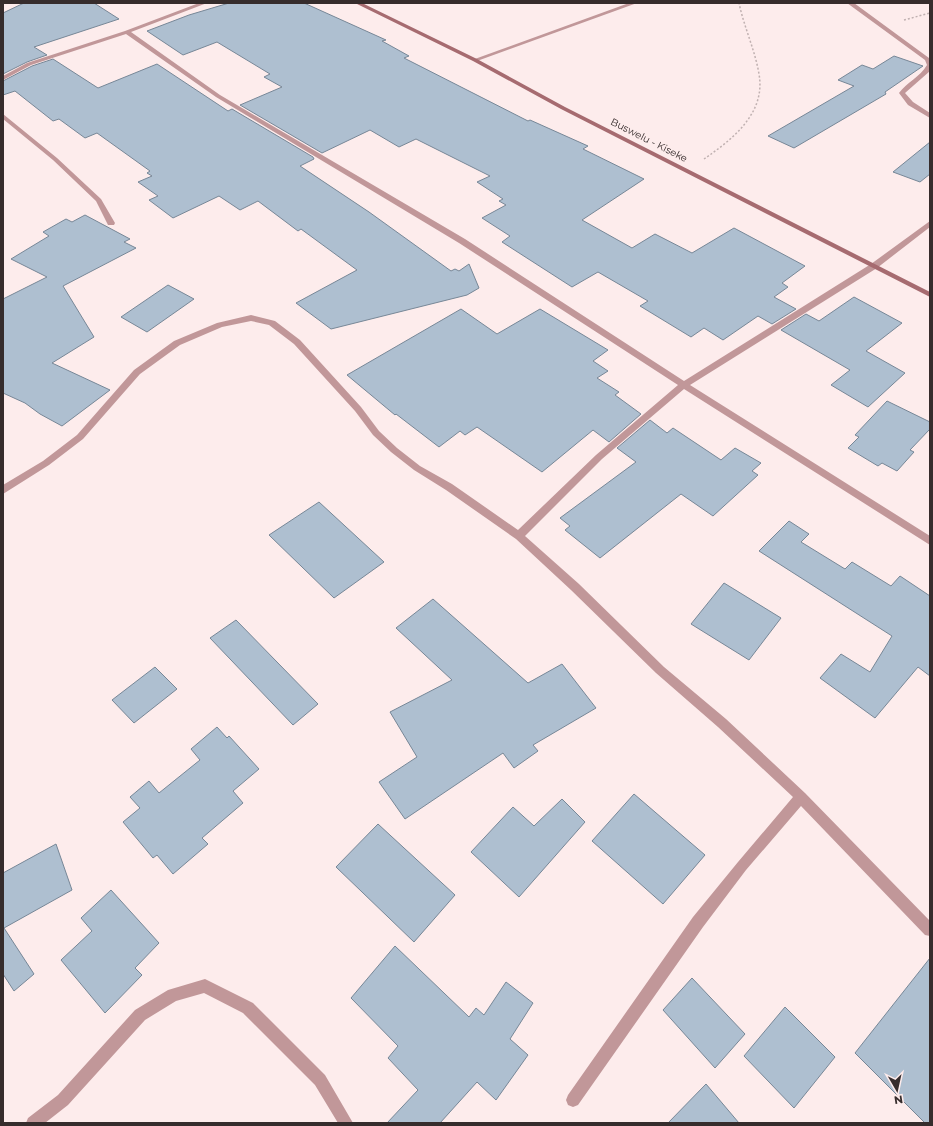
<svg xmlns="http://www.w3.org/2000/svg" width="933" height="1126" font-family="Montserrat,sans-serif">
	<rect width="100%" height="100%" fill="#fdecec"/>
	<!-- building -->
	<g fill="#aebfd0" stroke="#778797">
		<path d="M 24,3 L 94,3 L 119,19 L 34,47 L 47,55 L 27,62 L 3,74 L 3,13 Z"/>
		<path d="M 229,3 L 304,3 L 386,40 L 382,41 L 409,56 L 404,58 L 528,121 L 530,120 L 588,146 L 583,149 L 644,179 L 582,220 L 632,248 L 655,234 L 692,253 L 734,228 L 805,266 L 782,283 L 788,287 L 774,297 L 796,309 L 772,324 L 758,316 L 723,340 L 704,328 L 691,337 L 640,306 L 648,301 L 598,272 L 572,287 L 502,242 L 510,236 L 482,218 L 506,205 L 499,201 L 503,199 L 477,182 L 490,176 L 416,139 L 399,147 L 370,130 L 322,153 L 240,105 L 282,87 L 264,77 L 270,74 L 217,42 L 183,55 L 147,31 L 189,15 Z"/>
		<path d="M 894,56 L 923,66 L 885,92 L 886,94 L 794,148 L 768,136 L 854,86 L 838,80 L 862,65 L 873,69 Z"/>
		<path d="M 53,59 L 98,88 L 157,64 L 228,111 L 232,109 L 313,157 L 314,159 L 300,166 L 369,212 L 451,271 L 455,269 L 459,271 L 469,264 L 479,288 L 467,295 L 331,329 L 296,303 L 357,270 L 301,229 L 298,231 L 258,201 L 240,210 L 219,196 L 173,218 L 149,200 L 158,196 L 138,182 L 152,176 L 147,173 L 150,171 L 97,133 L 85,138 L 59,119 L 53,121 L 15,91 L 3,95 L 3,81 L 32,66 Z"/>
		<path d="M 930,142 L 930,174 L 920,182 L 893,172 Z"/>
		<path d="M 85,215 L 130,239 L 124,242 L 136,248 L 63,286 L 94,337 L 52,363 L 110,390 L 62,426 L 40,414 L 25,403 L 3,393 L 3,299 L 47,277 L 11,259 L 49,236 L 43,232 L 66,219 L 72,222 Z"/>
		<path d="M 168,285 L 194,299 L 147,332 L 121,317 Z"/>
		<path d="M 854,297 L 902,323 L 866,351 L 905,373 L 868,407 L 831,385 L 850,370 L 781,330 L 806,314 L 819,321 Z"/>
		<path d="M 461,309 L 497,334 L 540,309 L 608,350 L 593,361 L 608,371 L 597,378 L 619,392 L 615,395 L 641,414 L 609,442 L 593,430 L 542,472 L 477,427 L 465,435 L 460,431 L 439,447 L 396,414 L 395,415 L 347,375 Z"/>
		<path d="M 887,401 L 930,422 L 930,429 L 910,450 L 914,452 L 897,471 L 882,463 L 878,466 L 848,448 L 859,437 L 855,435 Z"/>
		<path d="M 650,420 L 667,433 L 673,428 L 721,460 L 735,448 L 761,463 L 752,471 L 758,475 L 713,516 L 681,494 L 600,558 L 565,530 L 570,526 L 560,518 L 636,462 L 617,448 Z"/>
		<path d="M 319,502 L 384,562 L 334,598 L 269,535 Z"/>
		<path d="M 789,521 L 809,534 L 801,542 L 845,569 L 852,562 L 891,586 L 900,576 L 930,596 L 930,676 L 918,667 L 875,718 L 820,678 L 841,654 L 870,672 L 892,636 L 759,551 Z"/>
		<path d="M 724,583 L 781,618 L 749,660 L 691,624 Z"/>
		<path d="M 433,599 L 528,683 L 562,664 L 596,708 L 533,745 L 538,751 L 514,768 L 503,753 L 405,819 L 379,782 L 417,757 L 390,712 L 452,680 L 396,628 Z"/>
		<path d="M 236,620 L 318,704 L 293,725 L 210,638 Z"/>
		<path d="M 155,667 L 177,689 L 134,723 L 112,700 Z"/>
		<path d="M 217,727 L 227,738 L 229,736 L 259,769 L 233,791 L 243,803 L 202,838 L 208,844 L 173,874 L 157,855 L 153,858 L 123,822 L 140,808 L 130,797 L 149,781 L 159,793 L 200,760 L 191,749 Z"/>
		<path d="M 634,794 L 705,855 L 663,904 L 592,841 Z"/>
		<path d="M 562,799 L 585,822 L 519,897 L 471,852 L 513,807 L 534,826 Z"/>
		<path d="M 378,824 L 455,895 L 414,942 L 336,867 Z"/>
		<path d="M 56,844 L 72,890 L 4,928 L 34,974 L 14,991 L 3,974 L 3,873 Z"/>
		<path d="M 111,890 L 159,943 L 135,968 L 142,975 L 105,1013 L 61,960 L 92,931 L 81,918 Z"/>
		<path d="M 395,946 L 469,1017 L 476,1008 L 484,1015 L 506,982 L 533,1003 L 510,1039 L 528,1055 L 496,1100 L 477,1082 L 440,1123 L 387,1123 L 418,1090 L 388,1058 L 398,1046 L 351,998 Z"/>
		<path d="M 930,958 L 930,1123 L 925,1123 L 855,1053 Z"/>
		<path d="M 692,978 L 745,1034 L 715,1068 L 663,1010 Z"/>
		<path d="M 785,1007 L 835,1057 L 794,1108 L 744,1056 Z"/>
		<path d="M 706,1084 L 739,1123 L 668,1123 Z"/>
	</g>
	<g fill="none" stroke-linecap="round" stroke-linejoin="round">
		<!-- path -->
		<g stroke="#c0b1b1" stroke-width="1.5" stroke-dasharray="2 2" stroke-linecap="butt">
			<path d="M 904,20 L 930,13"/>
			<path d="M 704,159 C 733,139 766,113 759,74 C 755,50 744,27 739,3"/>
		</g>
		<!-- lane -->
		<path fill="#c19799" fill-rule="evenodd" d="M 629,3 L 637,3 L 477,61 L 472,60 Z"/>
		<!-- street -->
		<g fill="#c19799" fill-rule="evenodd">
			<path d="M 199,3 L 207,3 L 131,32 L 220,95 L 465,239 L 684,381 L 871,264 L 930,221 L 930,227 L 877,268 L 690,385 L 930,536 L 930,545 L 684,389 L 602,459 L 525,536 L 579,584 L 664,667 L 726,719 L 805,793 L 930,921 L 930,936 L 925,935 L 801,806 L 746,870 L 703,927 L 578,1105 L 573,1107 L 568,1105 L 566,1100 L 568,1095 L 693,917 L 738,862 L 793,797 L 718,727 L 656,673 L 571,590 L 516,539 L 446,490 L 414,470 L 391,452 L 373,435 L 355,411 L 294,344 L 269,325 L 251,321 L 222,327 L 180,345 L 140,374 L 83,439 L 49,465 L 3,494 L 3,485 L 43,461 L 77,435 L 134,370 L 174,341 L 217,323 L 251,315 L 275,321 L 300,340 L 361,407 L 379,431 L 397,448 L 420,466 L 452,484 L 518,530 L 596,455 L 678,385 L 459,243 L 216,97 L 126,34 L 31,65 L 3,80 L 3,76 L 27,63 L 125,31 Z"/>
			<path d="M 847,3 L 854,3 L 929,58 L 930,71 L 905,93 L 913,102 L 930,113 L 930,118 L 908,105 L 899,93 C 907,82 920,77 927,65 L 925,60 Z"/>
			<path d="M 3,114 L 57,158 L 101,199 L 115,223 L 114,225 L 108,225 L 96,201 L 53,160 L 3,119 Z"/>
			<path d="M 205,979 L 253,1003 L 325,1075 L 353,1123 L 338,1123 L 315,1085 L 243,1013 L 204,993 L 176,1001 L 145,1020 L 68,1105 L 45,1123 L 26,1123 L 28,1118 L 58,1095 L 135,1010 L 168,990 Z"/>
		</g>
		<!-- secondary -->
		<path fill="#a66b70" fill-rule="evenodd" d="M 355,3 L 362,3 L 477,59 L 565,107 L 930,292 L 930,297 L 561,109 L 473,61 Z"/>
	</g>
	<g text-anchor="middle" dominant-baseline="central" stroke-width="4" stroke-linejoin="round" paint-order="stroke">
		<!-- far-street labels -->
		<g font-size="10" fill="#362c2c" stroke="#fdecec">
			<text transform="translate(649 140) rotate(27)">Buswelu - Kiseke</text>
		</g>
	</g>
	<!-- border -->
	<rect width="933" height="1126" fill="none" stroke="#362c2c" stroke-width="8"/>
	<!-- north arrow -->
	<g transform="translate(897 1090) rotate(171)" stroke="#fdecec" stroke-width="3" paint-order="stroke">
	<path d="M0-3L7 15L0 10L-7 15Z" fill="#362c2c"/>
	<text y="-6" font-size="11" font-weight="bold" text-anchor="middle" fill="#362c2c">N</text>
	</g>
</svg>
